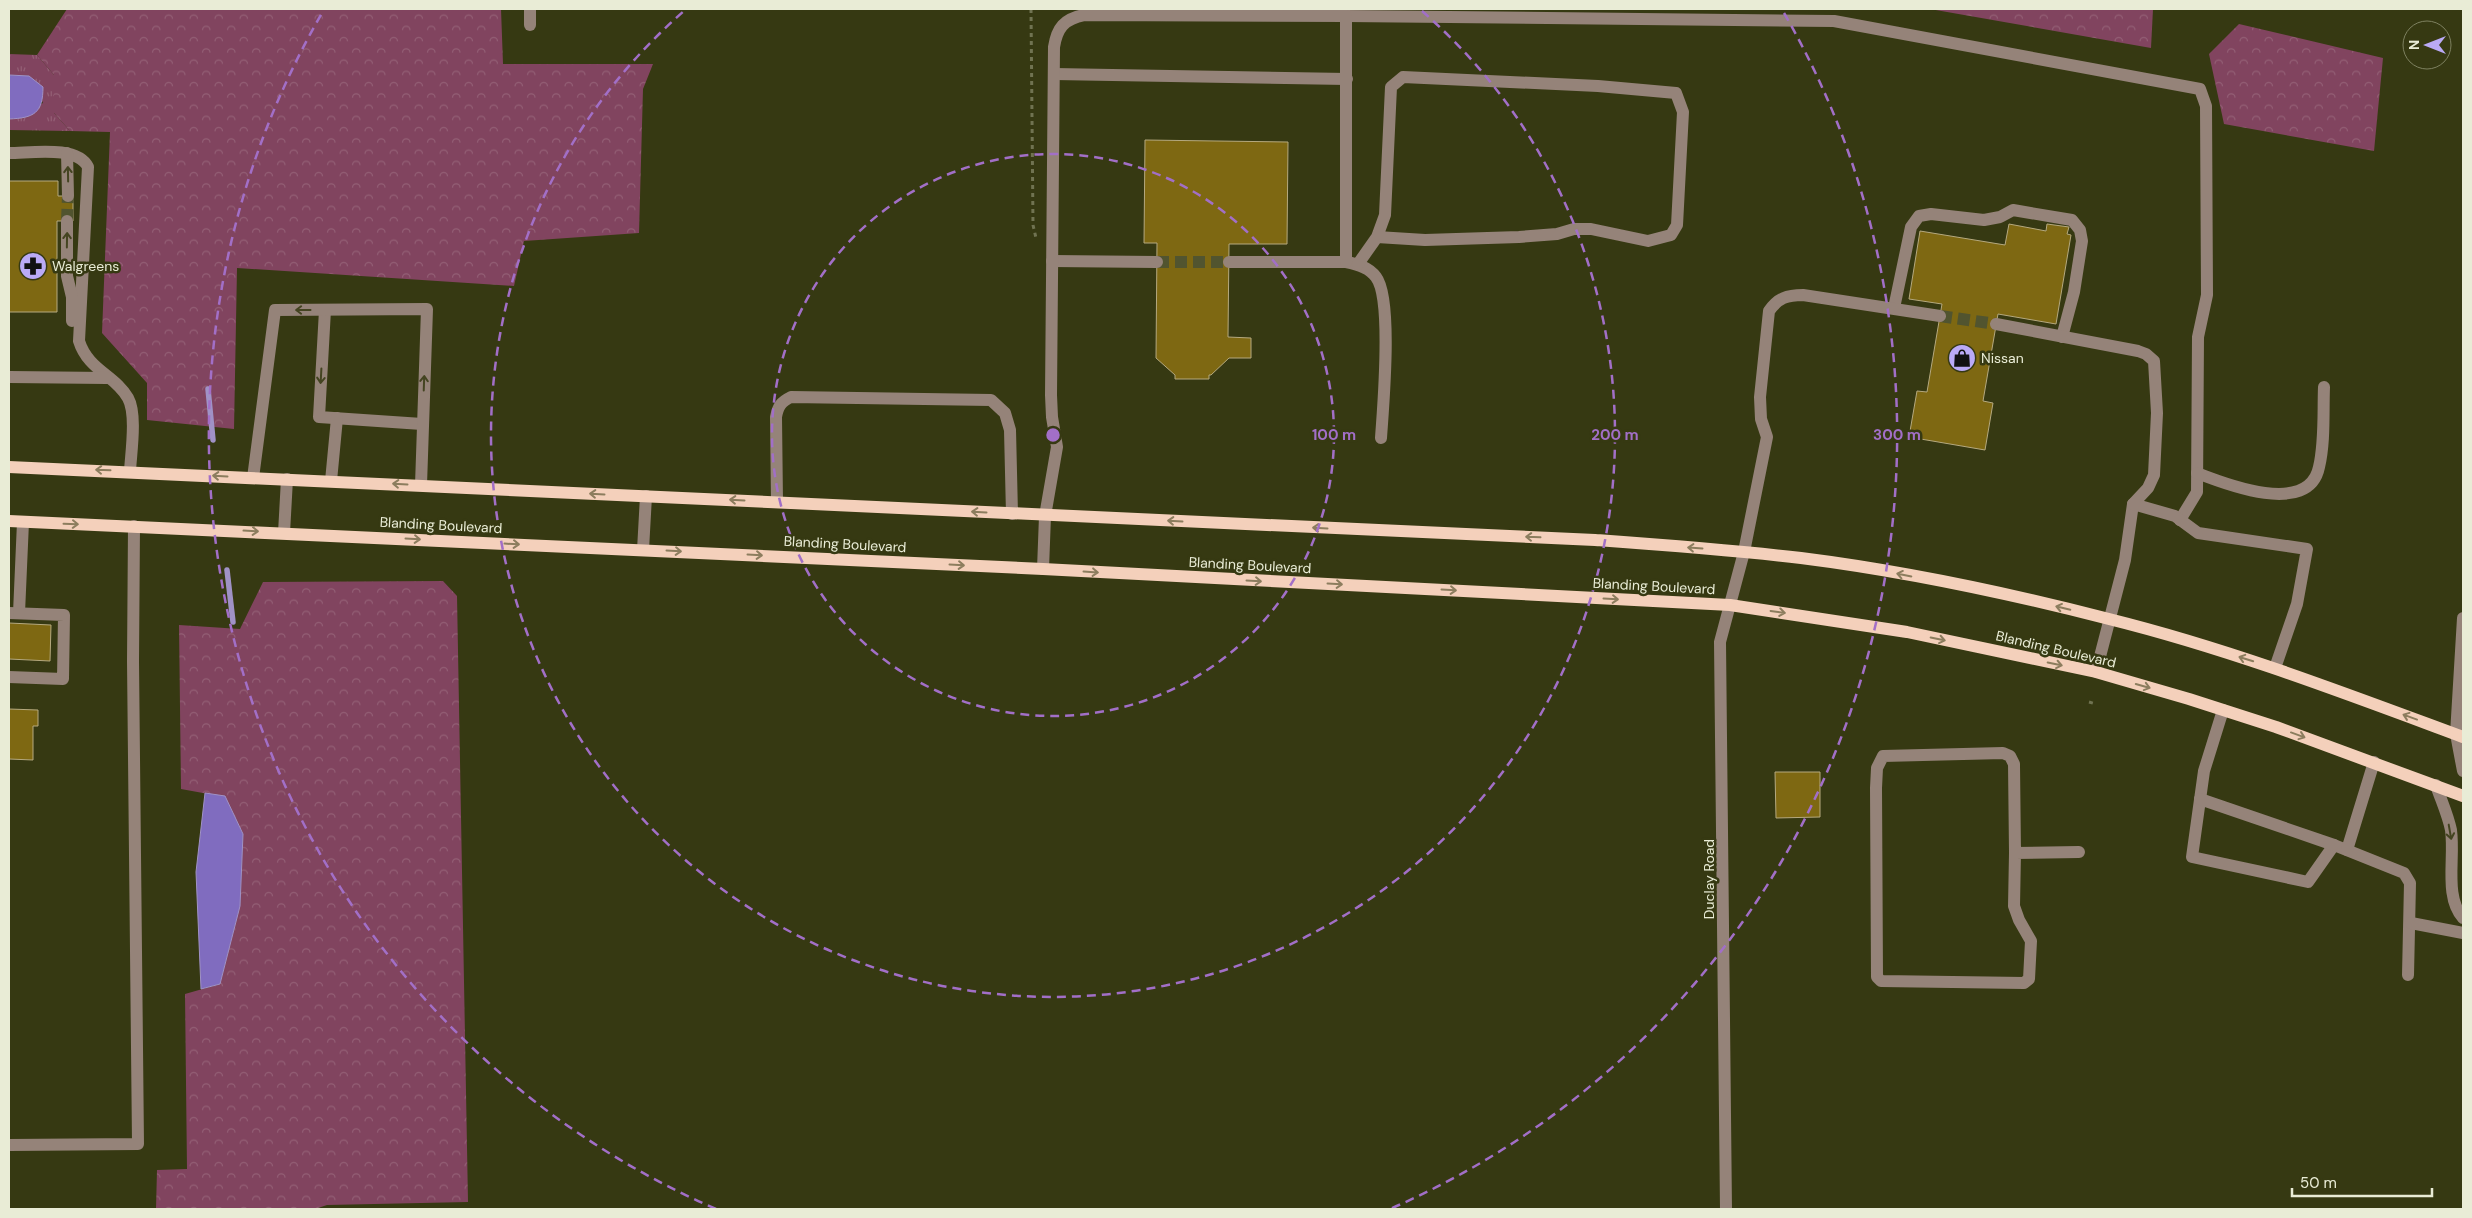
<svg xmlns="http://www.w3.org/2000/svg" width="2472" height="1218" font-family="'DM Sans',sans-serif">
	<defs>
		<pattern id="grass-tufts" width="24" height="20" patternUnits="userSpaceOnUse" patternTransform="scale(1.25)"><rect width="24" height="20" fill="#81445f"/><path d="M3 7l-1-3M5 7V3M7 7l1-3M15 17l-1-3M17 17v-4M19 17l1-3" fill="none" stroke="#935f75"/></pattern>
		<pattern id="forest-crowns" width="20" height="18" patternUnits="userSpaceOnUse" patternTransform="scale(1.25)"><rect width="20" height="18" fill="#81445f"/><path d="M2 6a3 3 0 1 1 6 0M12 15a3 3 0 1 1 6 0" fill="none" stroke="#935f75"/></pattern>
	</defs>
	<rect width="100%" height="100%" fill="#363912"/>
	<!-- grass -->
	<path fill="url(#grass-tufts)" d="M 9,54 L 37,55 L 54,75 L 54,113 L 70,131 L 9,130 L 9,119 L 43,103 L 29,76 L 9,75 Z"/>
	<!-- forest -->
	<g fill="url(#forest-crowns)">
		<path d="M 67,9 L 501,9 L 503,64 L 653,64 L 643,89 L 639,233 L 524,241 L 514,286 L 237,268 L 234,429 L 147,420 L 147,383 L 102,333 L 110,132 L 70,131 L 54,113 L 54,75 L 37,55 Z"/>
		<path d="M 1930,9 L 2153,9 L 2151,48 Z"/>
		<path d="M 2239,24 L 2383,58 L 2374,151 L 2224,124 L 2209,54 Z"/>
		<path d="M 443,581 L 457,596 L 468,1202 L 327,1205 L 315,1209 L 156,1209 L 157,1170 L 187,1169 L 185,994 L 220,984 L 240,905 L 243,834 L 225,797 L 181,789 L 179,625 L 240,629 L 263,582 Z"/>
	</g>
	<!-- water -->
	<g fill="#806cbf" stroke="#a092c6">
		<path d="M 9,75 L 29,76 L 43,87 C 43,113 34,118 9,119 Z"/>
		<path d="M 205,793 L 225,796 L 243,834 L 240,906 L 220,984 L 201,989 L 196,872 Z"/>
	</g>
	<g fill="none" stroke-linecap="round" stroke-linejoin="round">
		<!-- stream -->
		<g stroke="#a092c6" stroke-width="5.5">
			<path d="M 208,389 L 213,440"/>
			<path d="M 227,570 L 233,622"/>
		</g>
	</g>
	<!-- building -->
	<g fill="#7e6812" stroke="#b5a97f">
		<path d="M 1145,140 L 1288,142 L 1287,244 L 1229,244 L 1228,337 L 1251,338 L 1251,358 L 1229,358 L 1211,375 L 1209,375 L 1209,379 L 1175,379 L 1175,375 L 1156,358 L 1157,243 L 1144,243 Z"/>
		<path d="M 9,181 L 58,181 L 58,196 L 73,196 L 73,221 L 57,221 L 57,312 L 9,312 Z"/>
		<path d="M 2009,224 L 2046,231 L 2047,224 L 2069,227 L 2067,234 L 2071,235 L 2056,324 L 1998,314 L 1983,401 L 1993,403 L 1985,450 L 1909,437 L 1917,391 L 1927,392 L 1942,304 L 1909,299 L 1920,231 L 2005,245 Z"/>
		<path d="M 9,623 L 51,625 L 50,661 L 9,659 Z"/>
		<path d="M 9,709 L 38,710 L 38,726 L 33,726 L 33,760 L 9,759 Z"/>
		<path d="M 1775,772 L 1820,772 L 1820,817 L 1776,818 Z"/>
	</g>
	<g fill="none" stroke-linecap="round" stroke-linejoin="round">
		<!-- minor-tunnel -->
		<g stroke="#51542f" stroke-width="12" stroke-dasharray="12 6" stroke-linecap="butt">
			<path d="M 67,221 L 68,196"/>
			<path d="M 1157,262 L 1229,262"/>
			<path d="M 1940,316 L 1996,324"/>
		</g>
		<!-- path -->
		<g stroke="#707351" stroke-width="3" stroke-dasharray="4 4" stroke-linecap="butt">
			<path d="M 1031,9 L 1033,225 L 1036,238"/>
			<path d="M 2089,702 L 2096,704"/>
		</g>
		<!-- minor -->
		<g stroke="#958379" stroke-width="12">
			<path d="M 530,9 L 530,25"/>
			<path d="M 1346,16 L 1834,21 L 2200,89 L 2206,106 L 2207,295 L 2198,337 L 2197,492 L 2180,520"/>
			<path d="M 1054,74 L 1347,79"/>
			<path d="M 9,153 C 31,153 77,145 88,167 L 79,341 C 88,370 115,375 128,398 C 137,414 131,453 130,471"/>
			<path d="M 67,153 L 68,196"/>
			<path d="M 67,221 L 67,276 L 72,297 L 72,321"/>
			<path d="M 1052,261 L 1157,262"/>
			<path d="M 1229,262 L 1346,262 C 1357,264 1369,267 1376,277 C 1393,299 1383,407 1381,438"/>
			<path d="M 1358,264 L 1377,237 L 1385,215 L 1391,87 L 1403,77 L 1598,86 L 1676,93 L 1683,112 L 1677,225 L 1671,235 L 1648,241 L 1591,229 L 1574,229 L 1557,234 L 1519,237 L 1425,240 L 1377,237"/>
			<path d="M 1894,308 L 1911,227 L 1919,216 L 1931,214 L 1984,220 L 2000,217 L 2013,210 L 2072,220 L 2080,230 L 2082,241 L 2074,292 L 2062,337"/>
			<path d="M 325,310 L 319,417 L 422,424"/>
			<path d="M 1996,324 L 2138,351 L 2146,354 L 2154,361 L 2157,413 L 2154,475 L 2148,488 L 2133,504 L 2125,560 L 2096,672"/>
			<path d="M 9,377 L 107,378"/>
			<path d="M 2197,473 C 2225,484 2309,517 2319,467 C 2325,442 2323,412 2324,387"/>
			<path d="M 253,478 L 275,310 L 427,309 L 421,485"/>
			<path d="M 331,481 L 337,418"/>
			<path d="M 777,502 L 776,417 C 778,406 781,402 791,397 L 991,400 L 1005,413 L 1010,430 L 1012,514"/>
			<path d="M 2133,504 L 2175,516 L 2198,533 L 2307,549 L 2297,604 L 2275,668"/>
			<path d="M 284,533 L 287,479"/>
			<path d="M 643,550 L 646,496"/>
			<path d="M 1043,569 L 1045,516 L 1057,447 L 1052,417 L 1051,395 L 1054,47 C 1057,28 1064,19 1084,15 L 1346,16 L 1346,262"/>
			<path d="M 9,613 L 64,615 L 63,679 L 9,677"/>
			<path d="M 19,613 L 23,522"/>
			<path d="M 2463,618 L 2456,734 L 2463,771"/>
			<path d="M 2223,710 L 2204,771 L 2192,857 L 2308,882 L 2334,845"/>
			<path d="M 2436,785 C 2441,800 2448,815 2451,830 C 2455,858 2444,897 2463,918"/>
			<path d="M 2200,799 L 2334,845 L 2404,873 L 2410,883 L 2408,975"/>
			<path d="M 2347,850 L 2374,762"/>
			<path d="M 2015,853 L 2014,906 L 2019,920 L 2031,941 L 2029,979 L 2024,983 L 1881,981 L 1877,977 L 1876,788 L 1877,768 L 1883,756 L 2003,753 L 2010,756 L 2014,764 L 2015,853 L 2079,852"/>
			<path d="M 2411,923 L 2463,933"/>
			<path d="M 9,1145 L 138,1144 L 133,661 L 134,526"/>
			<path d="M 1726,1209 L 1720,642 L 1744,552 L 1767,437 L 1761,419 L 1760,397 L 1769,311 C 1778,298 1787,295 1803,295 L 1940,316"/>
		</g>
		<!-- major -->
		<g stroke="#f4d0bb" stroke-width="12">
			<path d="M 9,467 L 1595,540 C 1663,545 1732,550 1801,558 C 1904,571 2008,593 2109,619 C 2230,649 2347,694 2463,737"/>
			<path d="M 9,521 L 1043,569 L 1730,605 L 1907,632 L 2096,672 L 2189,699 L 2276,727 L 2463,796"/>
		</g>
	</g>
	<!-- one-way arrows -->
	<defs><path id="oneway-shaft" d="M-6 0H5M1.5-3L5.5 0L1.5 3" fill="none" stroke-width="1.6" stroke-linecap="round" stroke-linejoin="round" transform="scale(1.25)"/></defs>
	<g stroke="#444421">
		<use href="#oneway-shaft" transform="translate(68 174) rotate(-91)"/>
		<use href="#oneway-shaft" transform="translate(67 240) rotate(-89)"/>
		<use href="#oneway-shaft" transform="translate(303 310) rotate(180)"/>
		<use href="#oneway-shaft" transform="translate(321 376) rotate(93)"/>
		<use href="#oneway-shaft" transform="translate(424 383) rotate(-88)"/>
		<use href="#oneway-shaft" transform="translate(2450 832) rotate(80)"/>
	</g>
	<g stroke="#8c7d5e">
		<use href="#oneway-shaft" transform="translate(103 470) rotate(-178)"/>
		<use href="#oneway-shaft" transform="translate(220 476) rotate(-177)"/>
		<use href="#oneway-shaft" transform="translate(400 484) rotate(-177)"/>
		<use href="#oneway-shaft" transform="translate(597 494) rotate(-177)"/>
		<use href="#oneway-shaft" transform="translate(737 500) rotate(-177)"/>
		<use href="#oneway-shaft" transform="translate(979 512) rotate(-177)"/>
		<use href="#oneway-shaft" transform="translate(1175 521) rotate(-177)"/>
		<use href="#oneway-shaft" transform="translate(71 524) rotate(2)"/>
		<use href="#oneway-shaft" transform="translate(1320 528) rotate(-177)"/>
		<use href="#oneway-shaft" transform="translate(251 531) rotate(3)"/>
		<use href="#oneway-shaft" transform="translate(1533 537) rotate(-178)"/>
		<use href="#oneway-shaft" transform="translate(413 539) rotate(3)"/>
		<use href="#oneway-shaft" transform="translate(512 544) rotate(3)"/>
		<use href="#oneway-shaft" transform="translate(1695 548) rotate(-176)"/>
		<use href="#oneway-shaft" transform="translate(674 551) rotate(3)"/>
		<use href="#oneway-shaft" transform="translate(755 555) rotate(3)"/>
		<use href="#oneway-shaft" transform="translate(957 565) rotate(3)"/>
		<use href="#oneway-shaft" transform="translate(1091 572) rotate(4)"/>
		<use href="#oneway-shaft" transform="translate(1904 575) rotate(-169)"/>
		<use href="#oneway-shaft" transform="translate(1254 581) rotate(3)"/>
		<use href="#oneway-shaft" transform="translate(1335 584) rotate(3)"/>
		<use href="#oneway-shaft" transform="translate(1449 590) rotate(3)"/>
		<use href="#oneway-shaft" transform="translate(1611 599) rotate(3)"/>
		<use href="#oneway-shaft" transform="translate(2063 608) rotate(-167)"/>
		<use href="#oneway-shaft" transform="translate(1778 612) rotate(8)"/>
		<use href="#oneway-shaft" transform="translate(1938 639) rotate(12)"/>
		<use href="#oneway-shaft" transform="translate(2246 659) rotate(-163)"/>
		<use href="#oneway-shaft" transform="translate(2055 664) rotate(12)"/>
		<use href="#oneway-shaft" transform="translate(2143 686) rotate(16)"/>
		<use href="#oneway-shaft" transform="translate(2410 717) rotate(-160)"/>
		<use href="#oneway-shaft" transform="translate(2298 735) rotate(20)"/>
	</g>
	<!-- distance rings -->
	<g fill="none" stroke="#a26fc7" stroke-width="2.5" stroke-dasharray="9 6">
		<circle cx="1053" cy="435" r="281"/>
		<path d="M1422 11A562 562 0 1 1 684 11"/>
		<path d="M716 1209A844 844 0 0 1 322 13M1784 13A844 844 0 0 1 1390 1209"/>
	</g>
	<!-- icons -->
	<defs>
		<g id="pharmacy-disc" transform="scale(1.4375)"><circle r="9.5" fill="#baaaf6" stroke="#363912"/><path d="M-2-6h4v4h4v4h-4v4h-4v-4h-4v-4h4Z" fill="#111"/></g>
		<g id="shop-disc" transform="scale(1.4375)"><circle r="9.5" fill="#baaaf6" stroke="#363912"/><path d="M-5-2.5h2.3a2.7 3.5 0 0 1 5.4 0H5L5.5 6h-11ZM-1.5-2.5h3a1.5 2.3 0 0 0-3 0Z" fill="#111"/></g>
	</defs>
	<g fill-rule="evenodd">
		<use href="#pharmacy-disc" x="33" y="266"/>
		<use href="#shop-disc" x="1962" y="358"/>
	</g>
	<g text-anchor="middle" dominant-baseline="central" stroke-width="5" stroke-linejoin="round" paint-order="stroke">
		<!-- poi labels -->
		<g font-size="14" fill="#e9ecd6" stroke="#363912" text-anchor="start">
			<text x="52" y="266">Walgreens</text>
			<text x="1981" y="358">Nissan</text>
		</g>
		<!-- street labels -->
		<g font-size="14" fill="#e9ecd6" stroke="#363912">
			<text transform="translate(441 525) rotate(3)">Blanding Boulevard</text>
			<text transform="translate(845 544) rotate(3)">Blanding Boulevard</text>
			<text transform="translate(1250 565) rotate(3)">Blanding Boulevard</text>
			<text transform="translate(1654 586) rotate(3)">Blanding Boulevard</text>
			<text transform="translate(2056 649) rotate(13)">Blanding Boulevard</text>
			<text transform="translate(1709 879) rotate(-90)">Duclay Road</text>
		</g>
	</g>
	<circle cx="1053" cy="435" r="8" fill="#a26fc7" stroke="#363912" stroke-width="2.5"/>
	<g font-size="15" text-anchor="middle" font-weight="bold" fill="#a26fc7" stroke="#363912" stroke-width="5" stroke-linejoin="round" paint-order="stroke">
		<text x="1334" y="440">100 m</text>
		<text x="1615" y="440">200 m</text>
		<text x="1897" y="440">300 m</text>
	</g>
	<!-- border -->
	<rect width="2472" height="1218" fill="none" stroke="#e9ecd6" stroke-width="20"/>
	<!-- north arrow -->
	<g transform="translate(2427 45) rotate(270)"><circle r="24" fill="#363912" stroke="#7e8160"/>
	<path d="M0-4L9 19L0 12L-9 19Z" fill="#baaaf6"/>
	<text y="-8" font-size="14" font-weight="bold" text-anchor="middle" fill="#e9ecd6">N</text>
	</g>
	<!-- scale -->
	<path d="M2292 1188v8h140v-8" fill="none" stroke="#e9ecd6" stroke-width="2.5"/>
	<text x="2300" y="1188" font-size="15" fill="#e9ecd6" stroke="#363912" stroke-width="4" paint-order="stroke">50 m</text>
</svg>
